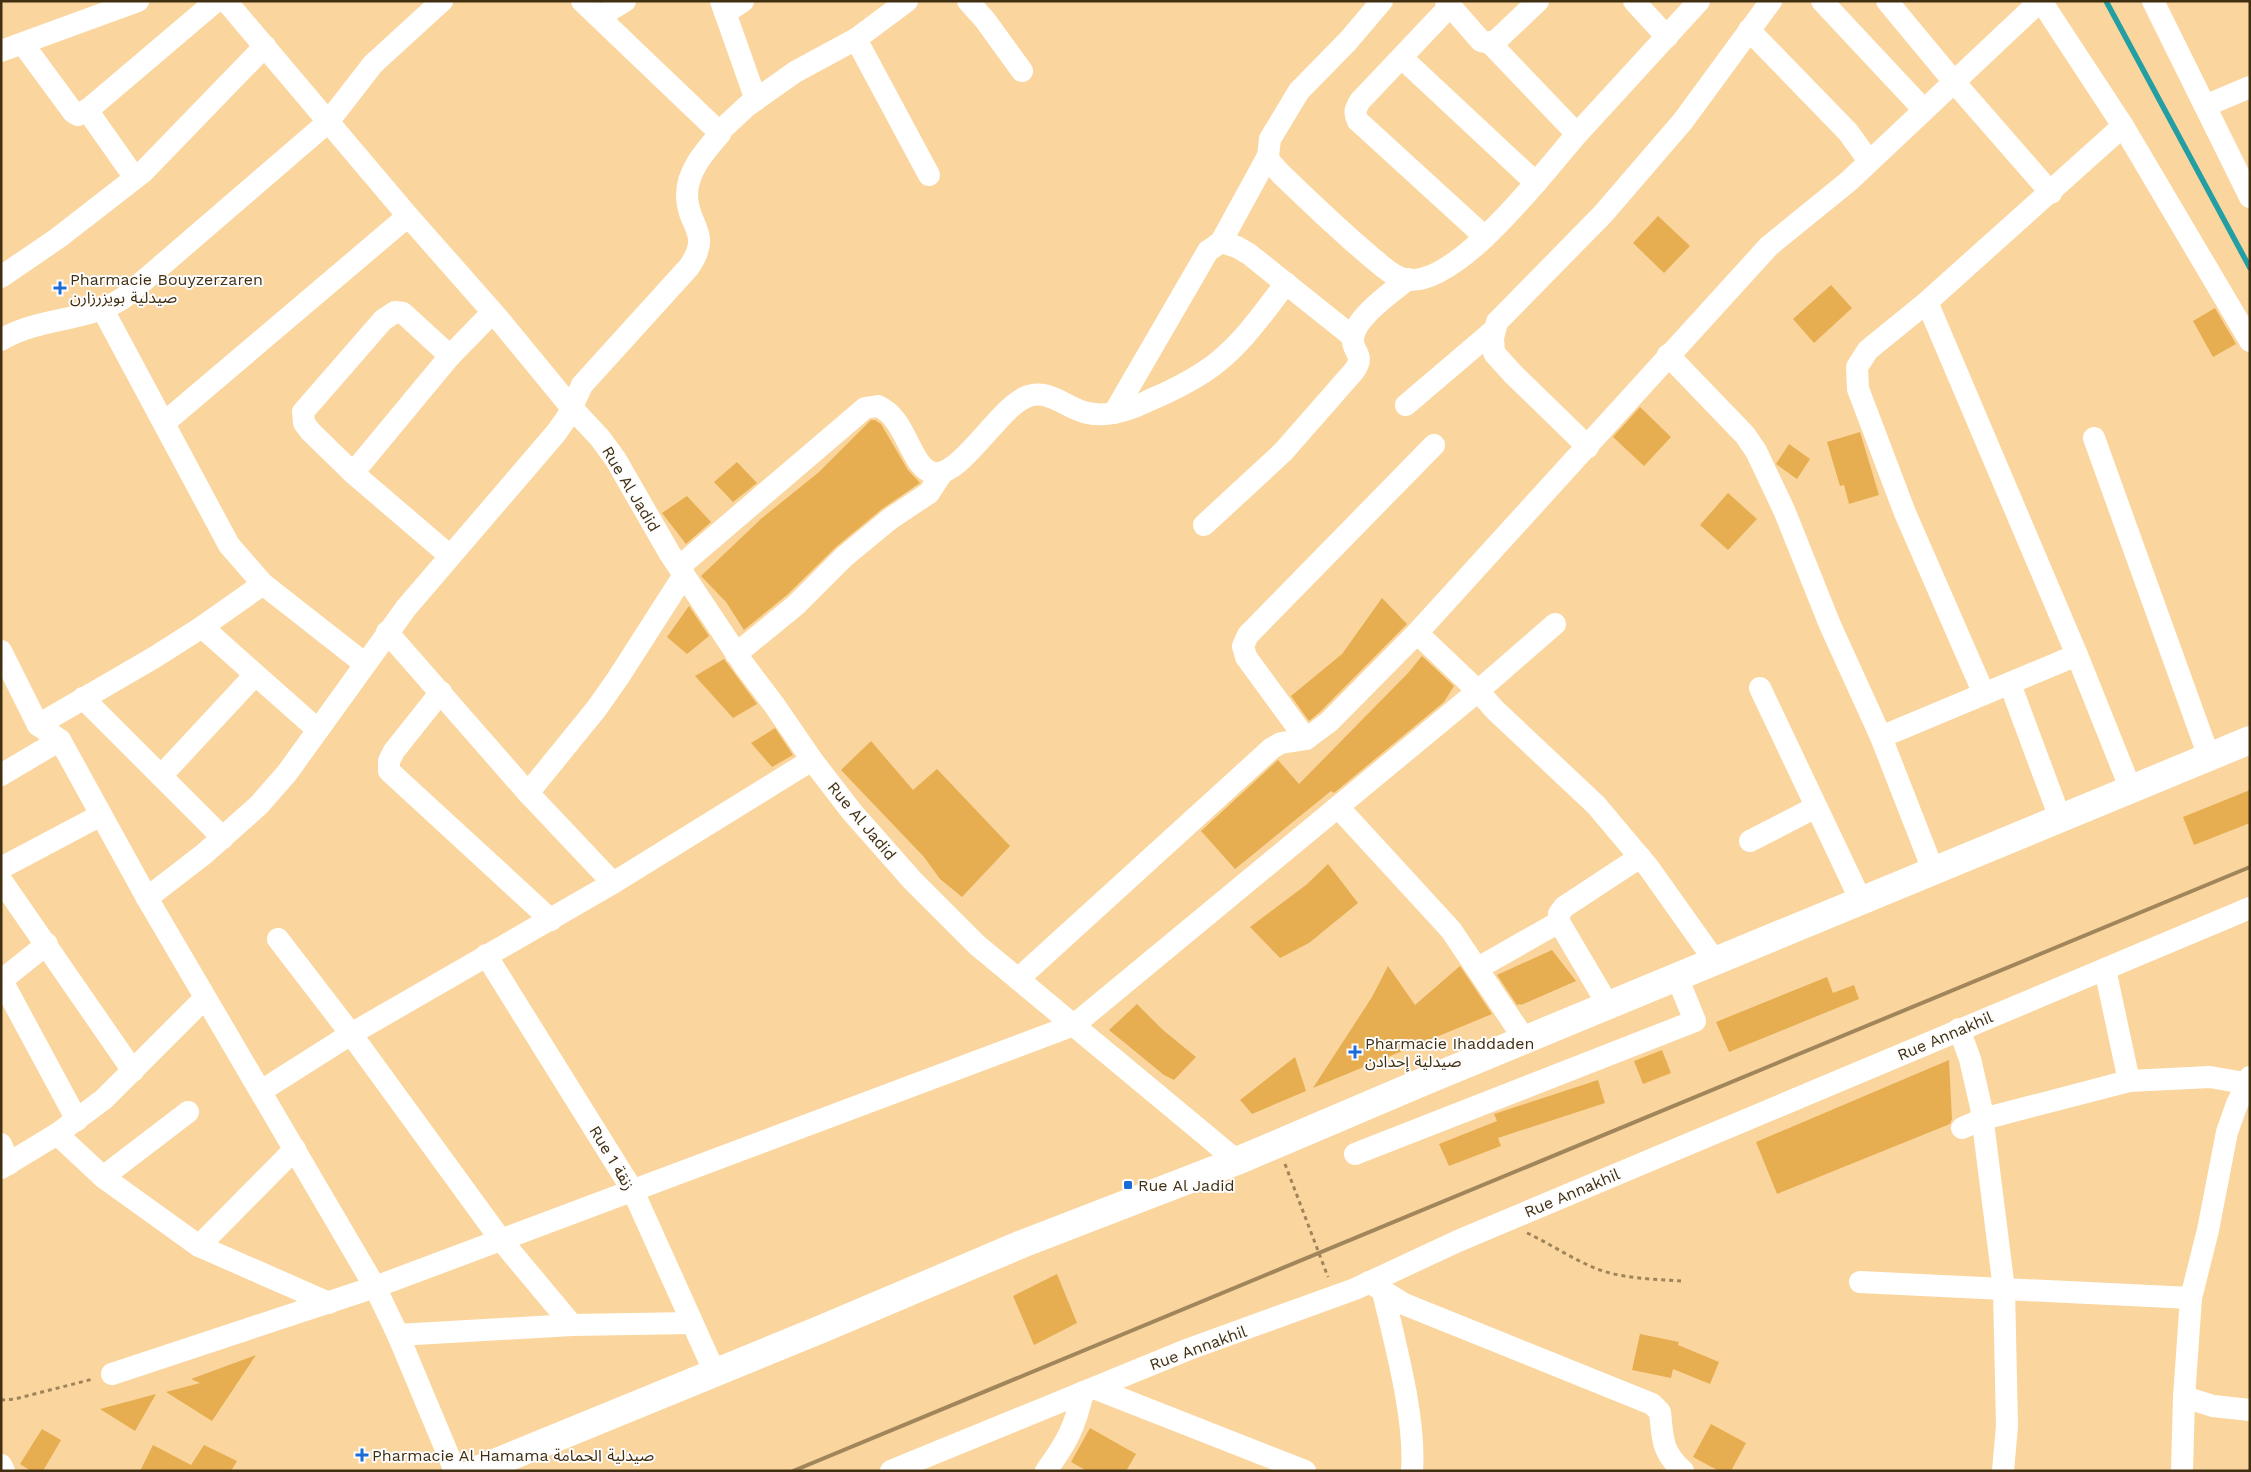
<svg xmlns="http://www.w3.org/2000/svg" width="2251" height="1472" font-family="'Work Sans','Noto Sans Arabic',sans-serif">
	<rect width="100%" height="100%" fill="#fad69e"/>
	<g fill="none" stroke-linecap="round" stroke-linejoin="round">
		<!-- stream -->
		<path stroke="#239fa3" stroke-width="5.5" d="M 2106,1 L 2250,268"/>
	</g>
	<!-- building -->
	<g fill="#e6ae51">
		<path d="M 1658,216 L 1690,246 L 1664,273 L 1633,243 Z"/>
		<path d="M 1831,285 L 1852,308 L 1814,343 L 1793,319 Z"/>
		<path d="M 2215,308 L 2236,344 L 2213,357 L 2193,321 Z"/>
		<path d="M 1640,407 L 1671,437 L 1644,466 L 1613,437 Z"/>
		<path d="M 871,420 L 875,420 L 881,424 L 908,470 L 920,483 L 882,509 L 836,547 L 787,595 L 744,630 L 726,602 L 701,576 L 762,518 L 819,472 Z"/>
		<path d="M 1860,432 L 1879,495 L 1849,504 L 1844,485 L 1840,486 L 1827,442 Z"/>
		<path d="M 1789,444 L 1810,459 L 1797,479 L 1776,464 Z"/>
		<path d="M 737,462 L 757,483 L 733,502 L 714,482 Z"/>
		<path d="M 1728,493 L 1757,519 L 1728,550 L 1700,525 Z"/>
		<path d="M 687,496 L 711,522 L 686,544 L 662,513 Z"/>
		<path d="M 1382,598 L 1407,624 L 1320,712 L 1309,721 L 1291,696 L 1342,654 Z"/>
		<path d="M 689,606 L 709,636 L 687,654 L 667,637 Z"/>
		<path d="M 1422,656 L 1454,686 L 1444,702 L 1334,793 L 1331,791 L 1235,869 L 1201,831 L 1278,760 L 1299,784 L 1409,672 Z"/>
		<path d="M 724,659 L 757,704 L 733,718 L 695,676 Z"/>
		<path d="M 775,728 L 793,755 L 772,767 L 751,743 Z"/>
		<path d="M 871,741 L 913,790 L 937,769 L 1010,846 L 962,897 L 940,879 L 924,857 L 841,770 Z"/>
		<path d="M 2250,790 L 2250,823 L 2194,845 L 2183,817 Z"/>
		<path d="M 1328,864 L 1358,903 L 1309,943 L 1280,958 L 1250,927 L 1306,885 Z"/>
		<path d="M 1552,950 L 1576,981 L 1521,1005 L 1520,1004 L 1517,1005 L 1497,975 Z"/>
		<path d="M 1388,966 L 1415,1005 L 1460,966 L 1492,1014 L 1313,1088 L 1372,997 Z"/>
		<path d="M 1827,977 L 1833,993 L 1854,985 L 1859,999 L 1729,1052 L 1716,1022 Z"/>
		<path d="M 1137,1004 L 1163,1030 L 1196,1057 L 1174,1080 L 1164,1075 L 1109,1030 Z"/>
		<path d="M 1662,1050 L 1671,1073 L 1643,1084 L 1634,1061 Z"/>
		<path d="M 1295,1057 L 1306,1091 L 1252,1114 L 1240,1100 Z"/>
		<path d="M 1949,1060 L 1952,1119 L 1950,1124 L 1777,1194 L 1756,1142 Z"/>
		<path d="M 1598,1080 L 1605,1103 L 1498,1138 L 1501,1146 L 1449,1166 L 1439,1144 L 1497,1121 L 1494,1114 Z"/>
		<path d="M 1057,1274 L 1077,1323 L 1034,1345 L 1013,1296 Z"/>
		<path d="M 1640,1334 L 1679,1342 L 1678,1345 L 1719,1362 L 1710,1384 L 1673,1369 L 1671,1378 L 1632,1370 Z"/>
		<path d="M 256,1355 L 212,1421 L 166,1392 L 200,1383 L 191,1379 Z"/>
		<path d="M 156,1394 L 135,1431 L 100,1409 Z"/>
		<path d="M 1711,1424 L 1746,1443 L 1731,1471 L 1719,1471 L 1693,1457 Z"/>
		<path d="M 1090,1428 L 1136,1454 L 1126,1471 L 1087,1471 L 1071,1462 Z"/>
		<path d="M 42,1429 L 61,1440 L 43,1471 L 31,1471 L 20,1464 Z"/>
		<path d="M 153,1445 L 191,1465 L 204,1445 L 237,1461 L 231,1471 L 140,1471 Z"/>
	</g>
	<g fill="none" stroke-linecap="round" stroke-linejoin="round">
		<!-- path -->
		<g stroke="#9f845a" stroke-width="3" stroke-dasharray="4 4" stroke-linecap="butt">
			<path d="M 1285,1164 L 1328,1277"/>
			<path d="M 1527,1233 C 1553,1245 1576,1262 1603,1271 C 1628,1279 1655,1279 1681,1281"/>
			<path d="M 1,1400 L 15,1399 L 93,1379"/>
		</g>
		<!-- minor -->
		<g stroke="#fff" stroke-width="22">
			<path d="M 226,1 L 408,216 L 497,317 L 571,407 L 600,438 L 616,460 L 670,554 L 744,665 L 775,706 L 812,760 L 852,812 L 913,881 L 977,945 L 1237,1161"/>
			<path d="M 582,1 L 719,132"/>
			<path d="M 721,1 L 756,100"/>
			<path d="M 968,1 L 985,20 L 1022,71"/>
			<path d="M 1446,1 L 1481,41 L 1490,43 L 1577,134"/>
			<path d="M 1634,1 L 1667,37"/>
			<path d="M 1822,1 L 1924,110"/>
			<path d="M 1887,1 L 1955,83 L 2051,193"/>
			<path d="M 2041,1 L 2123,126 L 2250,341"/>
			<path d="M 2153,1 L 2250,197"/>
			<path d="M 1450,6 L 1360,101 C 1355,109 1354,113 1358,121 L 1485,237"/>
			<path d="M 725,13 L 743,1"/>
			<path d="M 599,17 L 625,1"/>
			<path d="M 1749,30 L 1848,132 L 1869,161"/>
			<path d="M 856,39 L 929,175"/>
			<path d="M 1490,43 L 1498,39 L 1538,1"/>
			<path d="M 23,44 L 73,112 L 78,115 L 90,108 L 216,1"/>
			<path d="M 1,51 L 138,1"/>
			<path d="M 1402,58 L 1536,183"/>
			<path d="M 2205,106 L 2250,87"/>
			<path d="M 87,110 L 135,178"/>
			<path d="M 1268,156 L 1270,162 L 1281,174 C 1310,202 1339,230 1370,256 C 1379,263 1389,274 1401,278 C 1452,297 1549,165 1579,132 C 1619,88 1659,45 1699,1"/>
			<path d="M 1221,242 L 1268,156 L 1270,139 L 1299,91 L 1348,41 L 1382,1"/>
			<path d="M 1,277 L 58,238 L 143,172 L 265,46"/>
			<path d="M 1927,302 L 2077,655 L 2131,790"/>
			<path d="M 103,310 L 229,545 L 263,584 L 365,664"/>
			<path d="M 1,340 C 40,316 89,323 126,296 L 328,122 L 373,64 L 442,1"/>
			<path d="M 1668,355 L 1745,435 L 1756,451 L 1784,510 L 1830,625 L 1881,737 L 1933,870"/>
			<path d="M 1406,405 L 1494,330"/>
			<path d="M 1114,413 L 1208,251 L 1221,242 L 1237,247 L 1249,254 L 1353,337"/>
			<path d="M 164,423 L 408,216"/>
			<path d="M 2094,438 L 2209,757"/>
			<path d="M 1588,447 L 1513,374 L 1494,353 L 1493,338 L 1497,322 L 1603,214 L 1683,121 L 1771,1"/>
			<path d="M 353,473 L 310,431 L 304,423 L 303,412 L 383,320 L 395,312 L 403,313 L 450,356"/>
			<path d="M 1204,525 L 1283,452 L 1354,371 C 1366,354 1352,353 1353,339 C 1354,318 1392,292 1408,279"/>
			<path d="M 450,556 L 353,473 L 450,356 L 492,313"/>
			<path d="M 679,567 L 865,408 L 878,406 C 908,419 910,469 934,473 C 960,477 997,411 1024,398 C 1048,386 1066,409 1088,413 C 1109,418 1132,409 1150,400 C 1169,392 1187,383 1204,372 C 1238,350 1262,315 1286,283"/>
			<path d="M 202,627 L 318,730"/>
			<path d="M 387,632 L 528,793 L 613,883"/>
			<path d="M 1417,633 L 1478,691 L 1495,710 L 1596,805 L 1649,868 L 1715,961"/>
			<path d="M 1,651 L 38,725 L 60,740 L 147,898 L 375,1287 L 398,1335 L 455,1471"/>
			<path d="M 736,654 L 796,605 L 844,557 L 890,519 L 929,493 L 942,473"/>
			<path d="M 2010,684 L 2060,818"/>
			<path d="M 1760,688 L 1861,901"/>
			<path d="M 441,692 L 394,751 L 389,761 L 389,771 L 551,920"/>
			<path d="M 1984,694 L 1905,513 L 1858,389 L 1857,367 L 1868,350 L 1927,302 L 2123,126"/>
			<path d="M 83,698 L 223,838"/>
			<path d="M 38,725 L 155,657 L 202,627 L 263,584"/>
			<path d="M 1881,737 L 2077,655"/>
			<path d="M 1306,739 L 1246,657 L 1243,646 L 1248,635 L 1434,445"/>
			<path d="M 1,775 L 60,740"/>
			<path d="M 161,776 L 255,675"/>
			<path d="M 528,793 L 597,708 L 618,678 L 684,575"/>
			<path d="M 1338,807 L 1451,930 L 1525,1040"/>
			<path d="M 1750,841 L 1816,807"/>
			<path d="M 1,868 L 101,815"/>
			<path d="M 1,880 L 133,1071"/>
			<path d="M 147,898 L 204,854 L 259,805 L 287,773 L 406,608 L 556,433 L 568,416 L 582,385 L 689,267 C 713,232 687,227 687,195 C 687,171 705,151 720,134 L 719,132 L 747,106 L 795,72 L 856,39 L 907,1"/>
			<path d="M 278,939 L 351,1034 L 501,1240 L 572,1325"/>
			<path d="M 486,955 L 633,1191 L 715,1373"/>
			<path d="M 1478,968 L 1559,922"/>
			<path d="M 2105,969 L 2129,1081"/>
			<path d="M 1,979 L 77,1120"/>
			<path d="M 1018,979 L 1272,748 L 1281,743 L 1306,739 L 1329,722 L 1417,633 L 1769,246 L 1849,181 L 2040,1"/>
			<path d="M 2,980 L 47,944"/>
			<path d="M 1608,1005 L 1559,922 L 1559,914 L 1564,907 L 1640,857"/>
			<path d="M 1959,1029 L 1970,1059 L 1981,1107 L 2004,1289 L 2007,1426 L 2003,1471"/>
			<path d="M 261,1091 L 351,1034 L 613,883 L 812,760"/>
			<path d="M 1962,1128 L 1983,1119 L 2129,1081 L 2210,1077 L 2250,1084"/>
			<path d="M 57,1134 L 103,1177 L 199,1246 L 329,1303"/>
			<path d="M 1,1144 L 9,1164"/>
			<path d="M 1355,1154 L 1695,1021 L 1677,977"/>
			<path d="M 1,1168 L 57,1134 L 104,1099 L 205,998"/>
			<path d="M 103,1177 L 188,1112"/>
			<path d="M 199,1246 L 295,1149"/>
			<path d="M 1369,1282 L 1404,1304 L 1652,1404 L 1660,1412 C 1663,1439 1661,1451 1683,1471"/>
			<path d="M 1860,1282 L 2191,1298"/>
			<path d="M 1383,1292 C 1395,1343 1416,1419 1412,1471"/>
			<path d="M 398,1335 L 572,1325 L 692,1323"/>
			<path d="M 112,1374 L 375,1287 L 1074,1025 L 1478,691 L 1555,624"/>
			<path d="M 1094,1388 L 1305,1471"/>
			<path d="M 2184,1397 L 2213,1406 L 2250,1410"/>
			<path d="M 1,1465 L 4,1471"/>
			<path d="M 891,1471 L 1189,1349 L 1355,1289 L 1458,1241 L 2250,908"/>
			<path d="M 1046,1471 C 1067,1442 1075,1427 1083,1392"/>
			<path d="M 2182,1471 L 2184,1397 L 2191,1298 L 2208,1230 L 2227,1132 L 2237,1104 L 2250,1077"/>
		</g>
		<!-- major -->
		<path stroke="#fff" stroke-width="28" d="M 475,1471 L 824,1328 L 1022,1244 L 1237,1161 L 1425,1081 L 2250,740"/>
		<!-- rail -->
		<path stroke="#a1865b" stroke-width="4" d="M 793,1471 L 2250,867"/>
	</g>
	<!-- markers -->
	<g fill="#1c6cd7" stroke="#fdfdfd" stroke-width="2">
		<path d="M57.5 280.5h5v5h5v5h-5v5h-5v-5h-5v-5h5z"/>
		<path d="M1352.5 1044.5h5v5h5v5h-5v5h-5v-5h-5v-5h5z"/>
		<rect x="1123" y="1180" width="10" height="10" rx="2.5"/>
		<path d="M359.5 1447.5h5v5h5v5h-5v5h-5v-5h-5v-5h5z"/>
	</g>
	<g text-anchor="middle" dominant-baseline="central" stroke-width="4" stroke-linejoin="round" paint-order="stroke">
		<!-- poi labels -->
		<g font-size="16" fill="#412f12" stroke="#fdfdfd" text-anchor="start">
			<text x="70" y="279">Pharmacie Bouyzerzaren<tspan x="70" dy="18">صيدلية بويزرزارن</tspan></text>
			<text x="1365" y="1043">Pharmacie Ihaddaden<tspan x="1365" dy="18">صيدلية إحدادن</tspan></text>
			<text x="1138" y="1185">Rue Al Jadid</text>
			<text x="372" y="1455">Pharmacie Al Hamama صيدلية الحمامة</text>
		</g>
		<!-- street labels -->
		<g font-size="16" fill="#412f12" stroke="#fdfdfd">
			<text transform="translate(631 489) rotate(59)">Rue Al Jadid</text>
			<text transform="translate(862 821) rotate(50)">Rue Al Jadid</text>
			<text transform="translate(1945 1036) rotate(-23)">Rue Annakhil</text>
			<text transform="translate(612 1158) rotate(59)">Rue 1 زنقة</text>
			<text transform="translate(1572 1193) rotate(-23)">Rue Annakhil</text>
			<text transform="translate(1198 1348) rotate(-20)">Rue Annakhil</text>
		</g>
	</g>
	<!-- border -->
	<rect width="2251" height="1472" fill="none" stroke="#412f12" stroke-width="5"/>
</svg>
